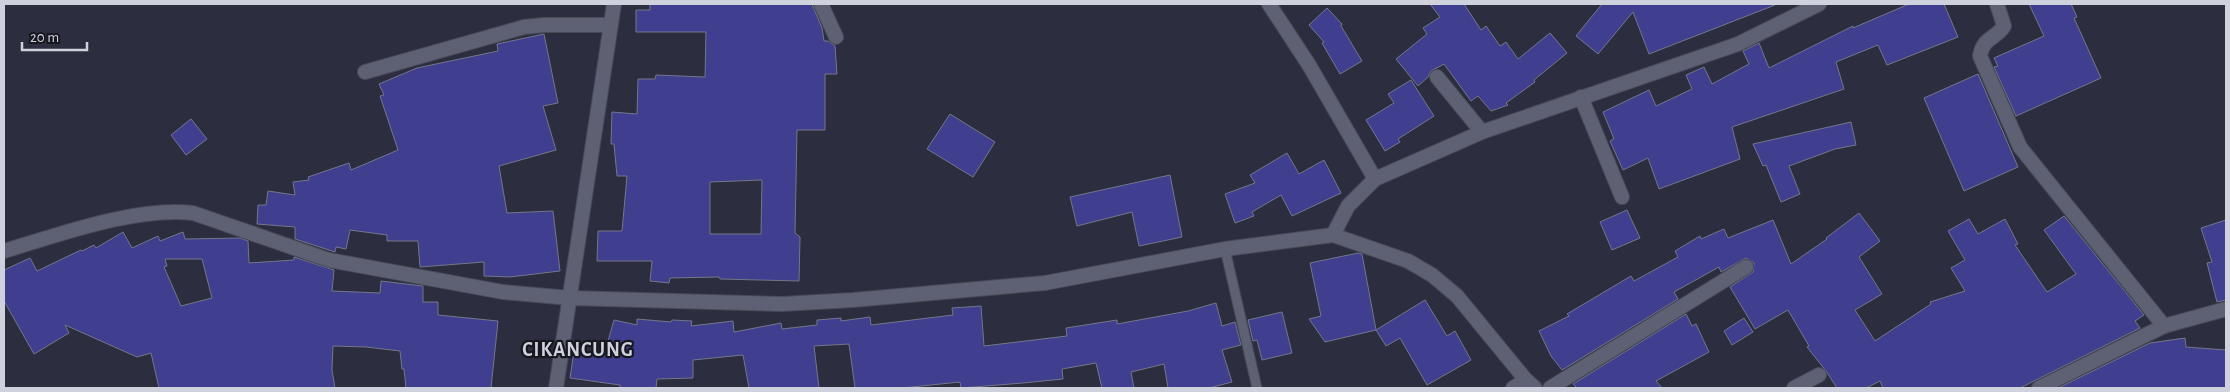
<svg xmlns="http://www.w3.org/2000/svg" width="2230" height="392" font-family="'Alegreya Sans',sans-serif">
	<rect width="100%" height="100%" fill="#2c2e3f"/>
	<!-- building -->
	<g fill="#403f8f" stroke="#74768a" fill-rule="evenodd">
		<path d="M 650,4 L 812,4 L 822,28 L 824,41 L 828,41 L 835,46 L 837,74 L 825,74 L 825,130 L 797,130 L 795,233 L 800,237 L 799,281 L 720,279 L 719,277 L 670,278 L 669,283 L 650,281 L 652,261 L 597,261 L 598,231 L 622,231 L 627,176 L 617,176 L 614,144 L 611,144 L 612,112 L 637,114 L 638,79 L 655,79 L 656,75 L 705,77 L 706,32 L 636,32 L 636,10 L 650,10 ZM 762,180 L 761,234 L 710,234 L 710,182 Z"/>
		<path d="M 1430,4 L 1464,4 L 1481,30 L 1486,26 L 1500,46 L 1506,42 L 1518,59 L 1550,33 L 1567,53 L 1534,80 L 1535,82 L 1506,103 L 1508,105 L 1491,111 L 1478,96 L 1471,101 L 1444,64 L 1431,71 L 1428,77 L 1418,86 L 1396,59 L 1427,34 L 1423,28 L 1440,17 Z"/>
		<path d="M 1602,4 L 1775,4 L 1775,5 L 1649,54 L 1633,12 L 1598,54 L 1576,36 Z"/>
		<path d="M 1909,4 L 1944,4 L 1958,37 L 1887,65 L 1878,45 L 1836,62 L 1844,89 L 1732,127 L 1740,159 L 1659,189 L 1648,158 L 1623,170 L 1610,141 L 1614,139 L 1603,112 L 1649,90 L 1656,106 L 1692,89 L 1686,75 L 1704,67 L 1712,84 L 1749,64 L 1743,51 L 1759,43 L 1769,68 L 1853,26 L 1853,28 Z"/>
		<path d="M 2029,4 L 2071,4 L 2077,17 L 2074,18 L 2101,78 L 2016,116 L 1994,67 L 1998,66 L 1994,58 L 2044,36 Z"/>
		<path d="M 1327,8 L 1342,24 L 1341,26 L 1362,61 L 1340,74 L 1322,43 L 1324,42 L 1309,25 Z"/>
		<path d="M 544,34 L 558,103 L 543,106 L 556,150 L 499,166 L 507,213 L 553,211 L 560,271 L 510,277 L 484,276 L 484,262 L 420,267 L 418,241 L 387,241 L 387,235 L 350,230 L 346,249 L 336,247 L 335,252 L 295,239 L 295,227 L 257,224 L 258,205 L 266,205 L 268,191 L 295,195 L 293,182 L 309,180 L 308,177 L 349,163 L 351,170 L 398,150 L 380,96 L 384,95 L 379,84 L 417,68 L 498,51 L 497,44 Z"/>
		<path d="M 1978,74 L 2018,167 L 1964,191 L 1924,98 Z"/>
		<path d="M 1411,80 L 1434,116 L 1398,139 L 1400,142 L 1385,151 L 1366,120 L 1394,103 L 1388,94 Z"/>
		<path d="M 950,114 L 995,142 L 973,177 L 927,149 Z"/>
		<path d="M 191,119 L 207,139 L 186,155 L 171,135 Z"/>
		<path d="M 1851,122 L 1856,145 L 1835,149 L 1789,166 L 1800,194 L 1781,202 L 1766,165 L 1763,166 L 1753,144 Z"/>
		<path d="M 1287,153 L 1299,174 L 1324,160 L 1341,193 L 1292,216 L 1281,195 L 1252,212 L 1254,216 L 1235,223 L 1225,194 L 1255,183 L 1250,175 Z"/>
		<path d="M 1170,175 L 1182,237 L 1139,246 L 1132,212 L 1077,226 L 1070,197 Z"/>
		<path d="M 1627,210 L 1640,238 L 1612,250 L 1600,222 Z"/>
		<path d="M 1859,213 L 1880,241 L 1859,257 L 1882,294 L 1855,310 L 1875,341 L 1931,304 L 1930,302 L 1965,291 L 1951,268 L 1965,260 L 1948,231 L 1969,219 L 1978,234 L 2005,219 L 2018,244 L 2015,245 L 2047,292 L 2076,274 L 2044,230 L 2064,216 L 2144,315 L 2135,321 L 2140,328 L 2020,388 L 1883,388 L 1880,381 L 1866,388 L 1837,388 L 1826,371 L 1807,347 L 1809,346 L 1788,310 L 1755,329 L 1730,287 L 1753,272 L 1754,263 L 1746,258 L 1721,272 L 1719,267 L 1674,292 L 1678,299 L 1562,370 L 1551,356 L 1539,331 L 1569,316 L 1567,314 L 1631,276 L 1634,281 L 1678,257 L 1675,251 L 1700,236 L 1701,239 L 1724,229 L 1728,238 L 1773,220 L 1791,264 L 1827,239 L 1826,238 Z"/>
		<path d="M 2226,220 L 2226,300 L 2217,302 L 2207,263 L 2212,262 L 2201,228 Z"/>
		<path d="M 123,232 L 132,248 L 158,236 L 160,241 L 183,232 L 185,239 L 240,238 L 248,241 L 249,263 L 294,260 L 294,257 L 334,270 L 332,291 L 380,293 L 381,281 L 423,286 L 423,302 L 438,302 L 438,315 L 498,321 L 491,388 L 406,388 L 404,369 L 402,369 L 400,351 L 366,347 L 333,346 L 332,370 L 335,388 L 159,388 L 151,353 L 137,357 L 65,325 L 69,333 L 34,354 L 4,301 L 4,270 L 30,258 L 37,271 L 81,250 L 82,251 L 94,245 L 96,248 ZM 165,259 L 202,259 L 212,298 L 181,306 L 164,267 L 167,266 Z"/>
		<path d="M 1358,253 L 1362,254 L 1376,330 L 1325,342 L 1309,319 L 1321,316 L 1310,263 Z"/>
		<path d="M 1425,300 L 1447,336 L 1455,331 L 1471,360 L 1427,385 L 1400,338 L 1386,346 L 1376,330 Z"/>
		<path d="M 1216,303 L 1222,326 L 1235,322 L 1241,345 L 1222,350 L 1232,382 L 1209,388 L 1168,388 L 1164,364 L 1131,372 L 1134,388 L 1102,388 L 1096,363 L 1062,369 L 1063,379 L 1023,383 L 961,388 L 960,382 L 902,388 L 855,388 L 849,344 L 814,346 L 819,388 L 749,388 L 743,355 L 693,360 L 693,378 L 657,379 L 656,388 L 620,388 L 620,385 L 570,378 L 574,351 L 604,355 L 614,320 L 637,325 L 637,319 L 671,322 L 672,320 L 692,321 L 691,326 L 733,321 L 734,332 L 781,323 L 782,329 L 817,325 L 817,320 L 841,318 L 841,321 L 870,317 L 871,325 L 953,315 L 952,308 L 981,306 L 984,346 L 1067,336 L 1066,328 L 1117,320 L 1117,324 L 1188,311 Z"/>
		<path d="M 1282,312 L 1292,353 L 1262,360 L 1257,340 L 1253,341 L 1248,320 Z"/>
		<path d="M 1686,314 L 1692,326 L 1696,324 L 1709,352 L 1656,381 L 1662,388 L 1577,388 L 1573,384 Z"/>
		<path d="M 1744,318 L 1753,332 L 1732,345 L 1724,331 Z"/>
		<path d="M 2185,338 L 2186,347 L 2226,350 L 2226,388 L 2058,388 L 2150,343 Z"/>
	</g>
	<g fill="none" stroke-linecap="round" stroke-linejoin="round">
		<!-- service casing -->
		<g stroke="#494a58" stroke-width="11">
			<path id="service" d="M 1225,249 L 1257,388"/>
		</g>
		<!-- minor casing -->
		<g stroke="#494a58" stroke-width="16">
			<g id="minor">
				<path d="M 821,4 L 836,37"/>
				<path d="M 1269,4 L 1309,65 L 1375,179"/>
				<path d="M 1997,4 L 2004,26 C 1996,39 1983,37 1980,56 L 2020,147 L 2164,326"/>
				<path d="M 365,72 L 524,27 L 544,25 L 610,25"/>
				<path d="M 1437,77 L 1482,132"/>
				<path d="M 1581,97 L 1622,197"/>
				<path d="M 1333,235 L 1348,206 L 1375,179 L 1482,132 L 1738,44 L 1819,4"/>
				<path d="M 4,251 C 58,235 137,206 193,213 L 329,260 L 503,292 L 570,298"/>
				<path d="M 1513,388 L 1526,380"/>
				<path d="M 1550,388 L 1746,267"/>
				<path d="M 1794,388 L 1819,375"/>
				<path d="M 2039,388 L 2164,326 L 2226,309"/>
			</g>
		</g>
		<!-- tertiary casing -->
		<g stroke="#494a58" stroke-width="16">
			<g id="tertiary">
				<path d="M 570,298 L 782,304 L 853,300 L 1045,283 L 1225,249 L 1333,235 L 1408,261 L 1432,275 L 1457,296 L 1526,380 L 1535,388"/>
				<path d="M 556,388 L 614,4"/>
			</g>
		</g>
		<!-- service -->
		<use href="#service" stroke="#5e6074" stroke-width="9"/>
		<!-- minor -->
		<use href="#minor" stroke="#5e6074" stroke-width="14"/>
		<!-- tertiary -->
		<use href="#tertiary" stroke="#5e6074" stroke-width="14"/>
	</g>
	<g text-anchor="middle" dominant-baseline="central" stroke-width="4.5" stroke-linejoin="round" paint-order="stroke">
		<!-- district labels -->
		<g font-size="20" font-weight="bold" letter-spacing="1" fill="#cfd1dc" stroke="#16171f">
			<text x="578" y="350">CIKANCUNG</text>
		</g>
	</g>
	<!-- border -->
	<rect width="2230" height="392" fill="none" stroke="#cfd1dc" stroke-width="10"/>
	<!-- scale -->
	<path d="M22 42v8h65v-8" fill="none" stroke="#cfd1dc" stroke-width="2.5"/>
	<text x="30" y="42" font-size="15" fill="#cfd1dc" stroke="#16171f" stroke-width="4" paint-order="stroke">20 m</text>
</svg>
